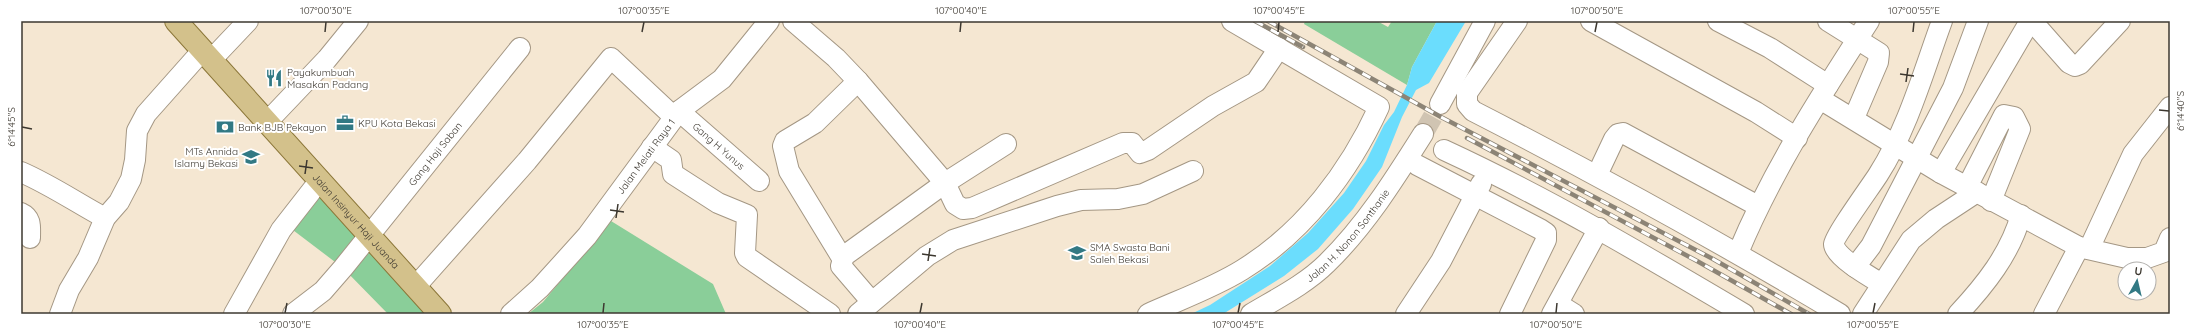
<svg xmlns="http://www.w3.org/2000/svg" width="2191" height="335" font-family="Quicksand,sans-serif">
	<rect width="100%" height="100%" fill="#f5e7d2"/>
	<!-- green -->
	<g fill="#8ace99">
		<path d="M 1305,21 L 1377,21 L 1388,27 L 1392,21 L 1437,21 L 1412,67 L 1407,85 L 1304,24 Z"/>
		<path d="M 320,180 L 442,314 L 388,314 L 343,268 L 285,224 Z"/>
		<path d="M 611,221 L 713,284 L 726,314 L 528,314 L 543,302 Z"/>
	</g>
	<!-- water -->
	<path fill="#6bddfd" d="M 1437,21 L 1466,21 L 1429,83 L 1416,90 L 1402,117 L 1382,167 L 1353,209 L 1318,249 L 1284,276 L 1223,314 L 1191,314 L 1210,305 L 1270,266 L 1308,233 L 1344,193 L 1366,161 L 1384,125 L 1394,112 L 1407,85 L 1412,67 Z"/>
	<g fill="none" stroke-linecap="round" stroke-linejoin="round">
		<!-- minor-tunnel -->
		<path stroke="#d0c4b2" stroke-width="20" stroke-dasharray="20 10" stroke-linecap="butt" d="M 1423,134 L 1440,104"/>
		<!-- minor casing -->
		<g stroke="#a49784" stroke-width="22">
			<g id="minor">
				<path d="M 793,21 L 836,58 L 858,81 L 945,183 L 955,204 L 963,209 L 972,208 L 1123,143 L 1132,143 L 1140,153 L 1148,150 L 1213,106 L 1256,82 L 1279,48"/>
				<path d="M 1517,21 L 1467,93 L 1467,104 L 1473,111 C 1598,175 1720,242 1840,314"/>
				<path d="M 1591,21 L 1756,112 L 1797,138"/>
				<path d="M 1718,21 L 1770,48 L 1828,85"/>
				<path d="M 1828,21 L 1879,53 L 1878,62 L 1854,118"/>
				<path d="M 2030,21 L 1941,173 L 2079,247 L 2127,258 L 2147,258 L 2164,252 L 2170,238"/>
				<path d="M 2032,21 L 2069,63 L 2075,66 L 2080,64 L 2120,21"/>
				<path d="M 212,59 L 248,21"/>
				<path d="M 1820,99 L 1941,173"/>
				<path d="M 1440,104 L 1485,21"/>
				<path id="s1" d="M 679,111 L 759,181"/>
				<path d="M 268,121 L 327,59 L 358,21"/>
				<path d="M 652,147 L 671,160 L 673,174 L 718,203 L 747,215 L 745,253 L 747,257 L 830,314"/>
				<path d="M 1444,150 C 1548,198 1646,256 1744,314"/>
				<path d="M 1417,165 L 1540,229 L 1546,233 L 1546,240 L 1510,314"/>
				<path d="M 21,172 C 51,185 77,203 105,218"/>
				<path d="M 1597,175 L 1614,139 L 1618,134 L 1623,133 L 1758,206"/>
				<path d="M 1967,187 L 2004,115 L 2014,117 L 2020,129 L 1991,201"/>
				<path d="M 21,213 C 32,218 30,227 30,238"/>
				<path d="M 2089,249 L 2133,154 L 2170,107"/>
				<path d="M 1738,253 C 1772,171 1821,95 1869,21"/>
				<path d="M 842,258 L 789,171 L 783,146 L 785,141 L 815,123 L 858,81"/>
				<path d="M 1855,267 L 1871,246 L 1953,88 L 1978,21"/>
				<path d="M 1882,284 C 1872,278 1833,256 1834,244 C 1834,237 1871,186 1878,175 C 1908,128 1923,73 1942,21"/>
				<path d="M 415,287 L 527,161 L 611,58 L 674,117"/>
				<path d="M 871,301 L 841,266 L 844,256 L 945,183 L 1006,144"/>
				<path d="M 1558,304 L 1574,314"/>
				<path d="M 60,314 L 69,290 L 88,258 L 105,218 L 119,202 L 131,179 L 135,160 L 137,131 L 146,114 L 202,51"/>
				<path d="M 234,314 L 281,230 L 320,180"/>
				<path id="s2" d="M 293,314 L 323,291 L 343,268 L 520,48"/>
				<path id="s3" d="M 511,314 L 540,288 L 587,236 L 679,111 L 722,79 L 769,21"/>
				<path d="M 858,314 L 927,256 L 953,240 L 1057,206 L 1081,200 L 1118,199 L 1143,194 L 1193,171"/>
				<path d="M 1148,314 C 1179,300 1213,288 1242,270 C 1304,232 1349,172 1379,107 L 1232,21"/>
				<path id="s4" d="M 1251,314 C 1276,299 1306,284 1327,263 C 1365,226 1394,180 1423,134"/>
				<path d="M 1406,314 L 1441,261 L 1481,184"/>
				<path d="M 1552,314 L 1599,228"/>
				<path d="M 1863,314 L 1911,240 L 1936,219 L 1977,192"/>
				<path d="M 1958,314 C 1985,285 2010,254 2021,215"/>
				<path d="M 2044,314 L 2079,247"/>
			</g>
		</g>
		<!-- major casing -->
		<g stroke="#8b7638" stroke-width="24">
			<g id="major">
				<path id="s5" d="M 176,21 L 440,314"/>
			</g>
		</g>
		<!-- minor -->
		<use href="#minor" stroke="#fff" stroke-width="20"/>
		<!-- major -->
		<use href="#major" stroke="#d3c18b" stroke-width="22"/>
		<!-- rail casing -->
		<g stroke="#8c8476" stroke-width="4.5">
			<g id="rail">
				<path d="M 1255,21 L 1303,47"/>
				<path d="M 1268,21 L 1441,117 L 1713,259 L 1809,314"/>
				<path d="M 1467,138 L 1697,261 L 1791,314"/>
			</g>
		</g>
		<!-- rail -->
		<use href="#rail" stroke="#fff" stroke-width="3" stroke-dasharray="9" stroke-linecap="butt"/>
	</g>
	<!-- ticks -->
	<path fill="none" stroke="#3d3830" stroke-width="1.5" d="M 325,32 L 326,22M 642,32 L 644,22M 960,32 L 961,22M 1278,32 L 1279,22M 1595,32 L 1597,22M 1913,32 L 1914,22M 1900,74 L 1914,76M 1906,82 L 1908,68M 2159,110 L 2169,111M 22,127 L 32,129M 299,166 L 313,168M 305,174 L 307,160M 610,210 L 624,212M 616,218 L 618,204M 922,254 L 936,256M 928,261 L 930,248M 285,313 L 287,303M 603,313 L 604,303M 920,313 L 922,303M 1238,313 L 1240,303M 1556,313 L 1557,303M 1873,313 L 1875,303"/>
	<!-- icons -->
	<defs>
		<g id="restaurant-bare" transform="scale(1.38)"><path d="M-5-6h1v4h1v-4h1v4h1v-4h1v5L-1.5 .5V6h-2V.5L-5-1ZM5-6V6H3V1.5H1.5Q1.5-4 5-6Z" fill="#327984" stroke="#fff" stroke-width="2.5" paint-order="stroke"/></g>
		<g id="office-bare" transform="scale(1.38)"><path d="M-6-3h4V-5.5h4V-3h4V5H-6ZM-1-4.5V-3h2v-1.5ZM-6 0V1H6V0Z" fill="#327984" stroke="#fff" stroke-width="2.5" paint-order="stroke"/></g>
		<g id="bank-bare" transform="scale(1.38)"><path d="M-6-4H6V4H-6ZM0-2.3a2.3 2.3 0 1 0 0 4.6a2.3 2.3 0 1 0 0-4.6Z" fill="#327984" stroke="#fff" stroke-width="2.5" paint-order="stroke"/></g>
		<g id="school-bare" transform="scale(1.38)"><path d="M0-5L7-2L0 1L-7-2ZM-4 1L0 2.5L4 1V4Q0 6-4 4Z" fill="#327984" stroke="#fff" stroke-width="2.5" paint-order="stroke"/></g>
	</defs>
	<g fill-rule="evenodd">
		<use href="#restaurant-bare" x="274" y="78"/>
		<use href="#office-bare" x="345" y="123"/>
		<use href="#bank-bare" x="225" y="127"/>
		<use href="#school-bare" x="251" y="157"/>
		<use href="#school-bare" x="1077" y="253"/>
	</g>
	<g text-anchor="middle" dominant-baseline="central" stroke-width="4" stroke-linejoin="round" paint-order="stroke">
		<!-- poi labels -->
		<g font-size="10" fill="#3d3830" stroke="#fff" text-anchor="start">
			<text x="287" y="72">Payakumbuah<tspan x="287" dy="12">Masakan Padang</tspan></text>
			<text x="358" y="123">KPU Kota Bekasi</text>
			<text x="238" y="127">Bank BJB Pekayon</text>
			<text x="238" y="151" text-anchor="end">MTs Annida<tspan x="238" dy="12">Islamy Bekasi</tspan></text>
			<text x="1090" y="247">SMA Swasta Bani<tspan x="1090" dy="12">Saleh Bekasi</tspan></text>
		</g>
		<!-- street labels -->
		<g font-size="10" fill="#3d3830" stroke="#fff">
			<text stroke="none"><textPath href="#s1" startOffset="53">Gang H Yunus</textPath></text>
			<text stroke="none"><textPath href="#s2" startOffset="215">Gang Haji Saban</textPath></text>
			<text stroke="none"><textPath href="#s3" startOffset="208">Jalan Melati Raya 1</textPath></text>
			<text stroke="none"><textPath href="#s5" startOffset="269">Jalan Insinyur Haji Juanda</textPath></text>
			<text stroke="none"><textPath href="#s4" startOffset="126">Jalan H. Nonon Sonthanie</textPath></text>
		</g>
	</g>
	<!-- border -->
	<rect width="2191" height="335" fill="none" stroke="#ffffff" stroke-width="44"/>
	<!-- north arrow -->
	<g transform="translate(2137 281) rotate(8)"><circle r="19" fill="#ffffff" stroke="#b1afac"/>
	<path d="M0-3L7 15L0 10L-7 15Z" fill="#327984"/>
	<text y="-6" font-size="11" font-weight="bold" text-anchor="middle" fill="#3d3830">U</text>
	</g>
	<rect x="22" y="22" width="2147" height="291" fill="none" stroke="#3d3830" stroke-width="1.5"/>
	<g font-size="10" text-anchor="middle" fill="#3d3830">
		<text x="326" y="14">107°00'30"E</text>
		<text x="644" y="14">107°00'35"E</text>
		<text x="961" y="14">107°00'40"E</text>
		<text x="1279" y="14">107°00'45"E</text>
		<text x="1597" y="14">107°00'50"E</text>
		<text x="1914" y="14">107°00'55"E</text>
		<text transform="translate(2180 111) rotate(-90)" y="4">6°14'40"S</text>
		<text transform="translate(11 127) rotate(-90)" y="4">6°14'45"S</text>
		<text x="285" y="328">107°00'30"E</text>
		<text x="603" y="328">107°00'35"E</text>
		<text x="920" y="328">107°00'40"E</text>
		<text x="1238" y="328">107°00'45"E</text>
		<text x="1556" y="328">107°00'50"E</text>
		<text x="1873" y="328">107°00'55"E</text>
	</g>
</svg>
